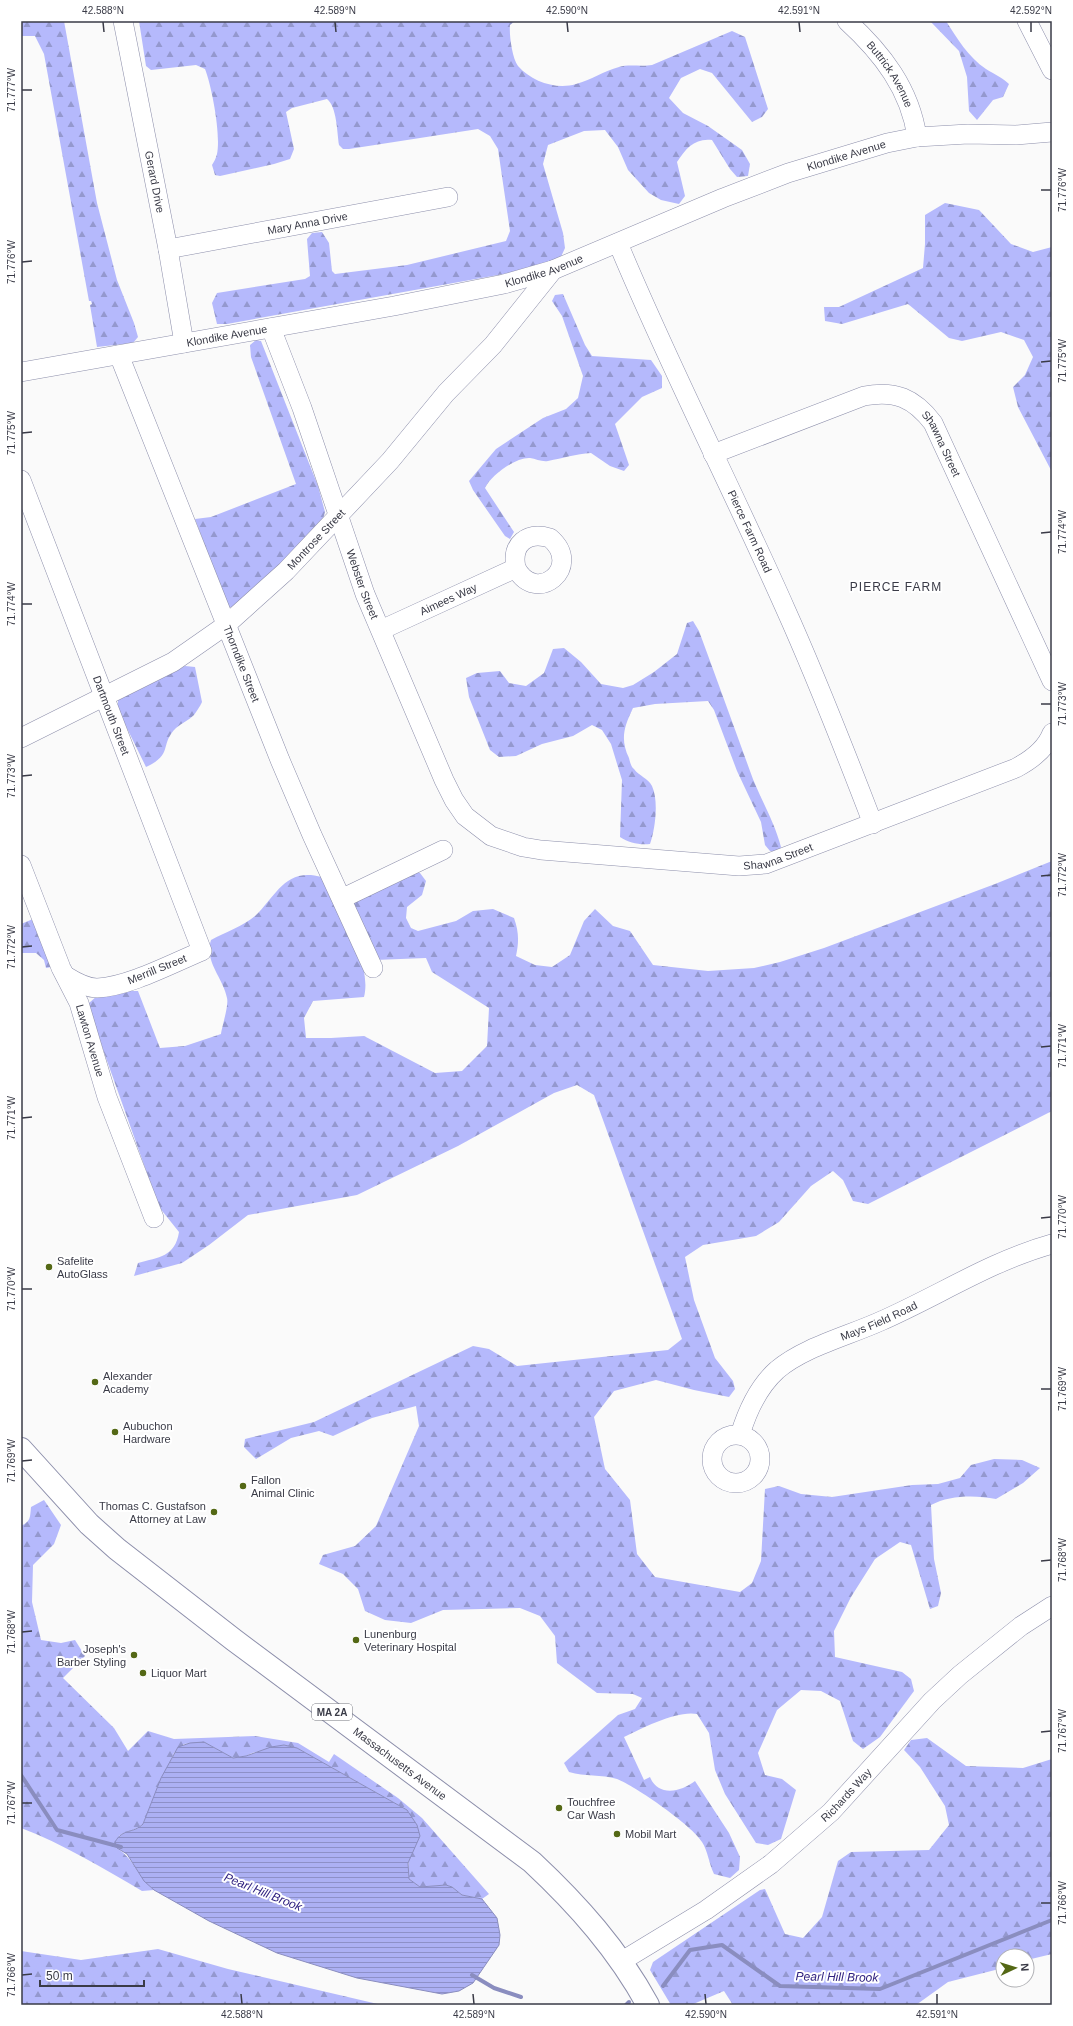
<svg xmlns="http://www.w3.org/2000/svg" width="1073" height="2026" font-family="Arial,sans-serif">
	<defs>
		<pattern id="forest-firs" width="22" height="20" patternUnits="userSpaceOnUse"><rect width="22" height="20" fill="#b5b9fc"/><path d="M5 1l3.5 6h-7zM16 11l3.5 6h-7z" fill="#9498ce"/></pattern>
		<pattern id="water-rules" width="6" height="5" patternUnits="userSpaceOnUse"><rect width="6" height="5" fill="#acb0f3"/><path d="M0 2.5h6" fill="none" stroke="#8d90c7"/></pattern>
	</defs>
	<rect width="100%" height="100%" fill="#fafafa"/>
	<!-- forest -->
	<g fill="url(#forest-firs)">
		<path d="M 21,21 L 64,21 L 97,203 L 117,280 L 134,323 L 138,337 L 133,343 L 97,347 L 90,305 L 92,304 L 91,301 L 89,301 L 44,54 L 35,36 L 21,36 Z"/>
		<path d="M 139,21 L 515,21 L 510,25 C 509,34 512,58 518,66 C 532,82 557,90 576,84 C 591,80 604,71 619,67 C 628,64 642,67 652,65 L 732,31 L 745,37 L 768,109 L 762,117 L 752,122 L 712,73 L 700,69 L 681,78 L 669,98 L 683,113 L 708,126 L 742,150 L 750,164 L 748,176 L 737,177 L 730,169 L 712,140 C 695,138 686,148 677,162 L 685,196 L 679,204 L 661,200 L 649,193 L 628,170 L 618,147 L 605,130 L 584,131 L 548,145 L 543,164 L 563,233 L 565,248 L 560,259 L 509,273 L 227,324 L 217,324 L 212,303 L 217,293 L 305,279 L 310,276 L 307,239 L 312,233 L 322,232 L 329,243 L 332,271 L 335,274 L 407,265 L 506,241 L 510,231 L 498,149 L 490,136 L 478,129 L 349,149 L 343,149 L 339,145 C 337,132 337,107 327,99 L 292,108 L 286,112 L 294,149 L 290,159 L 274,164 L 220,176 L 215,175 L 212,165 C 214,162 216,158 217,154 C 221,135 212,87 205,69 L 196,65 L 151,70 L 146,66 Z"/>
		<path d="M 930,21 L 946,21 C 957,38 968,57 986,69 C 995,75 999,75 1009,84 L 1003,97 L 993,100 L 977,120 L 969,111 L 967,77 L 959,51 Z"/>
		<path d="M 945,203 L 979,210 L 1011,244 L 1033,252 L 1052,247 L 1052,472 L 1018,407 L 1013,387 L 1025,375 L 1033,357 L 1024,340 L 1001,332 L 962,341 L 949,338 L 908,304 L 842,324 L 825,321 L 824,307 L 839,307 L 923,268 L 925,244 L 925,215 Z"/>
		<path d="M 563,294 L 585,345 L 592,356 L 651,360 L 662,376 L 662,388 L 642,397 L 615,424 L 629,465 L 624,471 L 610,466 L 591,453 C 576,454 563,458 548,461 C 542,462 536,459 530,458 C 516,457 491,475 485,488 L 514,532 L 510,539 L 505,536 L 473,490 L 469,481 L 496,449 L 543,418 L 566,409 L 578,398 L 583,376 L 562,316 L 552,301 L 555,295 Z"/>
		<path d="M 256,340 L 261,341 L 318,486 L 325,512 L 321,526 L 234,607 L 228,607 L 195,519 L 211,517 L 296,484 L 251,357 L 250,345 Z"/>
		<path d="M 693,621 L 699,631 C 716,677 733,724 750,771 C 759,797 774,820 781,847 L 779,851 L 770,851 L 765,845 L 761,822 L 737,771 L 714,710 L 708,701 L 655,704 L 633,708 C 624,727 620,739 629,758 C 630,762 631,767 634,769 C 639,776 648,778 652,786 C 659,801 655,830 650,844 C 639,845 629,843 620,837 L 622,780 L 611,744 L 602,730 L 592,725 L 573,736 L 542,744 L 516,756 L 499,757 L 490,750 L 469,697 L 466,678 L 477,673 L 500,671 L 509,683 L 526,686 L 544,673 L 553,649 L 564,648 L 581,662 L 601,684 L 623,688 L 633,685 L 654,672 L 677,654 L 687,623 Z"/>
		<path d="M 185,666 L 195,667 L 202,702 C 200,706 197,711 194,715 C 189,720 182,723 176,728 C 159,745 174,754 146,767 L 118,710 L 118,700 Z"/>
		<path d="M 1052,861 L 1052,1111 L 868,1204 L 853,1201 L 843,1180 L 833,1171 L 811,1186 L 779,1222 L 756,1236 L 703,1245 L 685,1257 L 694,1300 L 715,1358 L 733,1381 L 735,1389 L 729,1397 L 694,1390 L 656,1380 L 614,1391 L 594,1417 L 605,1469 L 630,1500 L 637,1554 L 655,1577 L 740,1592 L 752,1583 L 761,1561 L 765,1489 L 779,1486 L 801,1494 L 832,1497 L 912,1485 L 938,1484 L 960,1478 L 971,1465 L 994,1459 L 1022,1460 L 1040,1468 L 1023,1483 L 996,1499 C 975,1495 950,1495 931,1505 L 934,1559 L 941,1593 L 938,1606 L 930,1609 L 911,1545 L 900,1542 L 875,1559 L 851,1597 L 834,1631 L 835,1657 L 902,1672 L 911,1679 L 914,1691 L 880,1737 L 863,1749 L 853,1741 L 840,1701 L 821,1691 L 801,1690 L 777,1710 L 758,1753 L 765,1775 L 782,1779 L 796,1790 L 781,1839 L 768,1845 L 756,1843 L 725,1794 L 715,1770 L 709,1733 L 697,1714 C 678,1710 642,1728 624,1737 L 644,1780 L 650,1777 C 658,1797 681,1792 695,1781 L 729,1833 L 740,1857 L 739,1870 L 730,1878 L 714,1874 C 709,1864 708,1851 702,1842 C 693,1826 635,1786 617,1779 C 601,1774 585,1777 569,1772 L 564,1763 L 618,1715 L 635,1709 L 642,1698 L 633,1694 L 597,1693 L 557,1663 L 555,1636 L 540,1616 L 520,1608 L 443,1610 L 411,1623 L 385,1620 L 365,1611 L 358,1589 L 343,1574 L 319,1564 L 323,1555 L 355,1546 L 376,1526 L 419,1426 L 416,1406 L 372,1418 L 333,1436 L 319,1431 L 291,1438 L 256,1459 L 244,1447 L 245,1439 L 314,1422 L 473,1346 L 489,1349 L 517,1366 L 668,1350 L 682,1339 L 594,1095 L 577,1085 L 554,1093 L 458,1146 L 357,1195 L 248,1215 L 209,1245 L 182,1263 L 134,1276 L 138,1263 C 159,1257 175,1257 179,1232 L 159,1207 L 90,1013 L 89,1003 L 97,996 L 124,991 L 138,991 L 160,1048 L 185,1046 L 221,1034 C 222,1026 229,1005 227,998 C 223,977 204,962 211,940 C 224,933 245,925 255,916 C 277,895 285,867 322,877 C 337,908 373,962 364,997 L 313,1001 L 304,1018 L 306,1038 L 331,1038 L 364,1036 L 435,1073 L 462,1071 L 487,1046 L 489,1008 L 432,972 L 426,958 L 375,960 L 351,900 L 410,871 L 420,873 L 426,881 L 422,895 L 407,907 L 406,918 L 411,928 L 418,931 L 456,921 L 473,911 L 493,909 L 514,918 C 519,932 519,942 516,956 L 535,965 L 552,967 L 570,955 L 584,921 L 595,909 L 613,926 L 630,931 L 653,965 L 708,971 L 754,968 L 780,962 L 824,948 L 995,884 Z"/>
		<path d="M 33,919 L 58,966 L 46,968 L 44,960 L 36,953 L 21,953 L 21,924 Z"/>
		<path d="M 44,1500 L 61,1525 L 54,1544 L 33,1565 L 32,1602 L 41,1640 L 61,1643 L 75,1640 L 85,1656 L 63,1678 L 114,1728 L 128,1751 L 148,1731 L 174,1739 L 255,1736 L 298,1743 L 329,1762 L 334,1754 L 398,1798 L 422,1818 L 489,1894 L 482,1899 L 462,1895 L 452,1887 L 446,1885 L 420,1887 L 409,1879 L 407,1810 L 297,1748 L 284,1745 L 252,1753 L 246,1756 L 233,1758 L 204,1742 L 184,1744 L 174,1753 L 143,1824 C 136,1831 127,1830 119,1836 L 117,1848 C 133,1858 139,1877 154,1890 L 142,1891 C 103,1868 63,1844 21,1828 L 21,1526 C 31,1521 30,1517 31,1507 Z"/>
		<path d="M 927,1738 L 966,1766 L 1023,1768 L 1052,1759 L 1052,1954 L 1027,1960 L 1027,1956 L 1003,1956 L 1003,1968 L 948,1982 L 916,2005 L 733,2005 L 724,1991 L 691,2005 L 671,2005 L 650,1970 L 653,1962 L 760,1890 L 765,1889 L 785,1934 L 803,1938 L 822,1917 L 838,1861 L 851,1852 L 929,1850 L 949,1825 L 945,1806 L 920,1767 L 904,1750 L 911,1740 Z"/>
		<path d="M 158,1949 L 228,1969 L 382,2005 L 21,2005 L 21,1951 L 81,1960 Z"/>
	</g>
	<!-- water -->
	<path fill="url(#water-rules)" stroke="#8a8dbf" d="M 204,1742 L 233,1758 L 246,1756 L 271,1747 L 284,1745 L 297,1748 L 407,1810 L 417,1825 L 420,1836 L 408,1863 L 409,1879 L 420,1887 L 446,1885 L 452,1887 L 462,1895 L 482,1899 L 497,1918 L 500,1935 L 499,1945 L 473,1983 L 459,1991 L 442,1994 L 357,1978 L 277,1953 L 209,1921 L 154,1890 L 144,1881 L 127,1854 L 117,1848 L 115,1842 C 123,1828 133,1834 143,1824 L 161,1778 L 178,1747 L 190,1743 Z"/>
	<g fill="none" stroke-linecap="round" stroke-linejoin="round">
		<!-- stream -->
		<g stroke="#8a8dbf" stroke-width="4">
			<path d="M 21,1775 L 57,1830 L 121,1847"/>
			<path d="M 472,1975 L 494,1988 L 521,1997"/>
			<path d="M 663,1986 L 690,1950 L 722,1945 L 780,1986 L 880,1989 L 1052,1920"/>
			<path d="M 626,2005 L 629,2002"/>
		</g>
		<!-- minor casing -->
		<g stroke="#8d8fab" stroke-width="20">
			<g id="minor">
				<path id="s1" d="M 123,21 L 168,249 L 184,343"/>
				<path id="s2" d="M 847,21 C 882,53 910,89 917,137"/>
				<path d="M 1027,21 L 1052,70"/>
				<path id="s3" d="M 618,243 C 669,366 731,486 785,608 C 817,679 845,751 873,824"/>
				<path id="s4" d="M 168,249 L 448,197"/>
				<path id="s5" d="M 271,328 L 302,408 L 365,594 L 444,780 L 454,800 L 465,816 L 491,836 L 523,847 L 541,850 L 739,866 L 766,864 L 1016,768 C 1031,760 1046,749 1052,733"/>
				<path id="s6" d="M 119,355 L 280,760 L 312,835 L 373,968"/>
				<path id="s7" d="M 21,372 L 394,306 L 504,284 L 553,270 L 723,198 L 788,173 L 887,143 L 917,137 L 968,134 L 1016,135 L 1052,132"/>
				<path id="s8" d="M 713,454 L 864,396 C 895,390 914,398 933,423 L 1052,681"/>
				<path id="s9" d="M 21,480 L 202,951 C 173,963 128,987 97,988 C 87,988 74,981 66,976"/>
				<path id="s10" d="M 381,630 L 516,568 C 536,606 584,567 550,538 C 527,531 511,544 516,568"/>
				<path id="s11" d="M 21,738 L 173,662 L 226,625 L 286,571 L 390,461 L 446,393 L 493,345 L 553,270"/>
				<path id="s12" d="M 21,865 L 61,968 L 79,1003 L 107,1097 L 154,1218"/>
				<path d="M 343,898 L 443,850"/>
				<circle cx="736" cy="1459" r="24"/>
				<path id="s13" d="M 740,1435 C 747,1412 758,1387 777,1370 C 804,1347 848,1336 881,1321 C 938,1296 991,1261 1052,1244"/>
				<path id="s14" d="M 622,1961 L 706,1910 L 771,1864 L 831,1812 L 932,1701 L 960,1675 L 1021,1626 L 1052,1606"/>
			</g>
		</g>
		<!-- major casing -->
		<g stroke="#8d8fab" stroke-width="24">
			<g id="major">
				<path id="s15" d="M 21,1449 L 89,1524 L 117,1549 L 234,1640 L 532,1862 C 578,1905 618,1950 648,2005"/>
			</g>
		</g>
		<!-- minor -->
		<use href="#minor" stroke="#fff" stroke-width="19"/>
		<!-- major -->
		<use href="#major" stroke="#fff" stroke-width="22"/>
	</g>
	<!-- ticks -->
	<path fill="none" stroke="#3a3b47" stroke-width="1.5" d="M 103,22 L 104,32M 335,22 L 336,32M 567,22 L 568,32M 799,22 L 800,32M 1031,22 L 1031,32M 22,90 L 32,90M 1041,190 L 1051,190M 22,262 L 32,261M 1041,362 L 1051,361M 22,433 L 32,432M 1041,533 L 1051,532M 22,604 L 32,604M 1041,704 L 1051,704M 22,776 L 32,775M 1041,876 L 1051,875M 22,947 L 32,946M 1041,1047 L 1051,1046M 22,1118 L 32,1117M 1041,1218 L 1051,1217M 22,1289 L 32,1289M 1041,1389 L 1051,1389M 22,1461 L 32,1460M 1041,1561 L 1051,1560M 22,1632 L 32,1631M 1041,1732 L 1051,1731M 22,1803 L 32,1803M 1041,1903 L 1051,1903M 22,1975 L 32,1974M 241,1994 L 242,2004M 473,1994 L 474,2004M 705,1994 L 706,2004M 937,1994 L 937,2004"/>
	<!-- markers -->
	<g fill="#546815" stroke="#fff" stroke-width="1.5">
		<circle cx="49" cy="1267" r="4"/>
		<circle cx="95" cy="1382" r="4"/>
		<circle cx="115" cy="1432" r="4"/>
		<circle cx="243" cy="1486" r="4"/>
		<circle cx="214" cy="1512" r="4"/>
		<circle cx="356" cy="1640" r="4"/>
		<circle cx="134" cy="1655" r="4"/>
		<circle cx="143" cy="1673" r="4"/>
		<circle cx="559" cy="1808" r="4"/>
		<circle cx="617" cy="1834" r="4"/>
	</g>
	<g text-anchor="middle" dominant-baseline="central" stroke-width="4" stroke-linejoin="round" paint-order="stroke">
		<!-- shield labels -->
		<rect fill="#fff" stroke="#75767e" stroke-width="1" x="312" y="1704" width="40" height="16" rx="3"/>
		<g font-size="10" font-weight="bold" fill="#3a3b47">
			<text x="332" y="1712">MA 2A</text>
		</g>
		<!-- street labels -->
		<g font-size="11" fill="#3a3b47" stroke="#fff">
			<text stroke="none"><textPath href="#s2" startOffset="69">Buttrick Avenue</textPath></text>
			<text stroke="none"><textPath href="#s7" startOffset="857">Klondike Avenue</textPath></text>
			<text stroke="none"><textPath href="#s1" startOffset="164">Gerard Drive</textPath></text>
			<text stroke="none"><textPath href="#s4" startOffset="142">Mary Anna Drive</textPath></text>
			<text stroke="none"><textPath href="#s7" startOffset="533">Klondike Avenue</textPath></text>
			<text stroke="none"><textPath href="#s7" startOffset="209">Klondike Avenue</textPath></text>
			<text stroke="none"><textPath href="#s8" startOffset="263">Shawna Street</textPath></text>
			<text stroke="none"><textPath href="#s3" startOffset="317">Pierce Farm Road</textPath></text>
			<text stroke="none"><textPath href="#s11" startOffset="359">Montrose Street</textPath></text>
			<text stroke="none"><textPath href="#s5" startOffset="272">Webster Street</textPath></text>
			<text stroke="none"><textPath href="#s10" startOffset="74">Aimees Way</textPath></text>
			<text stroke="none"><textPath href="#s6" startOffset="332">Thorndike Street</textPath></text>
			<text stroke="none"><textPath href="#s9" startOffset="252">Dartmouth Street</textPath></text>
			<text stroke="none"><textPath href="#s5" startOffset="850">Shawna Street</textPath></text>
			<text transform="translate(157 969) rotate(-22)">Merrill Street</text>
			<text stroke="none"><textPath href="#s12" startOffset="189">Lawton Avenue</textPath></text>
			<text stroke="none"><textPath href="#s13" startOffset="189">Mays Field Road</textPath></text>
			<text stroke="none"><textPath href="#s15" startOffset="494">Massachusetts Avenue</textPath></text>
			<text stroke="none"><textPath href="#s14" startOffset="280">Richards Way</textPath></text>
		</g>
		<!-- poi labels -->
		<g font-size="11" fill="#3a3b47" stroke="#fff" text-anchor="start">
			<text x="57" y="1261">Safelite<tspan x="57" dy="13">AutoGlass</tspan></text>
			<text x="103" y="1376">Alexander<tspan x="103" dy="13">Academy</tspan></text>
			<text x="123" y="1426">Aubuchon<tspan x="123" dy="13">Hardware</tspan></text>
			<text x="251" y="1480">Fallon<tspan x="251" dy="13">Animal Clinic</tspan></text>
			<text x="206" y="1506" text-anchor="end">Thomas C. Gustafson<tspan x="206" dy="13">Attorney at Law</tspan></text>
			<text x="364" y="1634">Lunenburg<tspan x="364" dy="13">Veterinary Hospital</tspan></text>
			<text x="126" y="1649" text-anchor="end">Joseph's<tspan x="126" dy="13">Barber Styling</tspan></text>
			<text x="151" y="1673">Liquor Mart</text>
			<text x="567" y="1802">Touchfree<tspan x="567" dy="13">Car Wash</tspan></text>
			<text x="625" y="1834">Mobil Mart</text>
		</g>
		<!-- neighbourhood labels -->
		<g font-size="12" letter-spacing="1" fill="#3a3b47" stroke="#fff">
			<text x="896" y="587">PIERCE FARM</text>
		</g>
		<!-- water labels -->
		<g font-size="12" font-style="italic" fill="#302280" stroke="#fff">
			<text transform="translate(263 1892) rotate(22)">Pearl Hill Brook</text>
			<text transform="translate(837 1977) rotate(1)">Pearl Hill Brook</text>
		</g>
	</g>
	<!-- border -->
	<rect width="1073" height="2026" fill="none" stroke="#ffffff" stroke-width="44"/>
	<!-- north arrow -->
	<g transform="translate(1015 1968) rotate(86)"><circle r="19" fill="#ffffff" stroke="#b0b1b5"/>
	<path d="M0-3L7 15L0 10L-7 15Z" fill="#546815"/>
	<text y="-6" font-size="11" font-weight="bold" text-anchor="middle" fill="#3a3b47">N</text>
	</g>
	<!-- scale -->
	<path d="M40 1980v6h104v-6" fill="none" stroke="#3a3b47" stroke-width="2"/>
	<text x="46" y="1980" font-size="12" fill="#3a3b47" stroke="#ffffff" stroke-width="3" paint-order="stroke">50 m</text>
	<rect x="22" y="22" width="1029" height="1982" fill="none" stroke="#3a3b47" stroke-width="1.5"/>
	<g font-size="10" text-anchor="middle" fill="#3a3b47">
		<text x="103" y="14">42.588°N</text>
		<text x="335" y="14">42.589°N</text>
		<text x="567" y="14">42.590°N</text>
		<text x="799" y="14">42.591°N</text>
		<text x="1031" y="14">42.592°N</text>
		<text transform="translate(11 90) rotate(-90)" y="4">71.777°W</text>
		<text transform="translate(1062 190) rotate(-90)" y="4">71.776°W</text>
		<text transform="translate(11 262) rotate(-90)" y="4">71.776°W</text>
		<text transform="translate(1062 361) rotate(-90)" y="4">71.775°W</text>
		<text transform="translate(11 433) rotate(-90)" y="4">71.775°W</text>
		<text transform="translate(1062 532) rotate(-90)" y="4">71.774°W</text>
		<text transform="translate(11 604) rotate(-90)" y="4">71.774°W</text>
		<text transform="translate(1062 704) rotate(-90)" y="4">71.773°W</text>
		<text transform="translate(11 776) rotate(-90)" y="4">71.773°W</text>
		<text transform="translate(1062 875) rotate(-90)" y="4">71.772°W</text>
		<text transform="translate(11 947) rotate(-90)" y="4">71.772°W</text>
		<text transform="translate(1062 1046) rotate(-90)" y="4">71.771°W</text>
		<text transform="translate(11 1118) rotate(-90)" y="4">71.771°W</text>
		<text transform="translate(1062 1217) rotate(-90)" y="4">71.770°W</text>
		<text transform="translate(11 1289) rotate(-90)" y="4">71.770°W</text>
		<text transform="translate(1062 1389) rotate(-90)" y="4">71.769°W</text>
		<text transform="translate(11 1461) rotate(-90)" y="4">71.769°W</text>
		<text transform="translate(1062 1560) rotate(-90)" y="4">71.768°W</text>
		<text transform="translate(11 1632) rotate(-90)" y="4">71.768°W</text>
		<text transform="translate(1062 1731) rotate(-90)" y="4">71.767°W</text>
		<text transform="translate(11 1803) rotate(-90)" y="4">71.767°W</text>
		<text transform="translate(1062 1903) rotate(-90)" y="4">71.766°W</text>
		<text transform="translate(11 1975) rotate(-90)" y="4">71.766°W</text>
		<text x="242" y="2018">42.588°N</text>
		<text x="474" y="2018">42.589°N</text>
		<text x="706" y="2018">42.590°N</text>
		<text x="937" y="2018">42.591°N</text>
	</g>
</svg>
